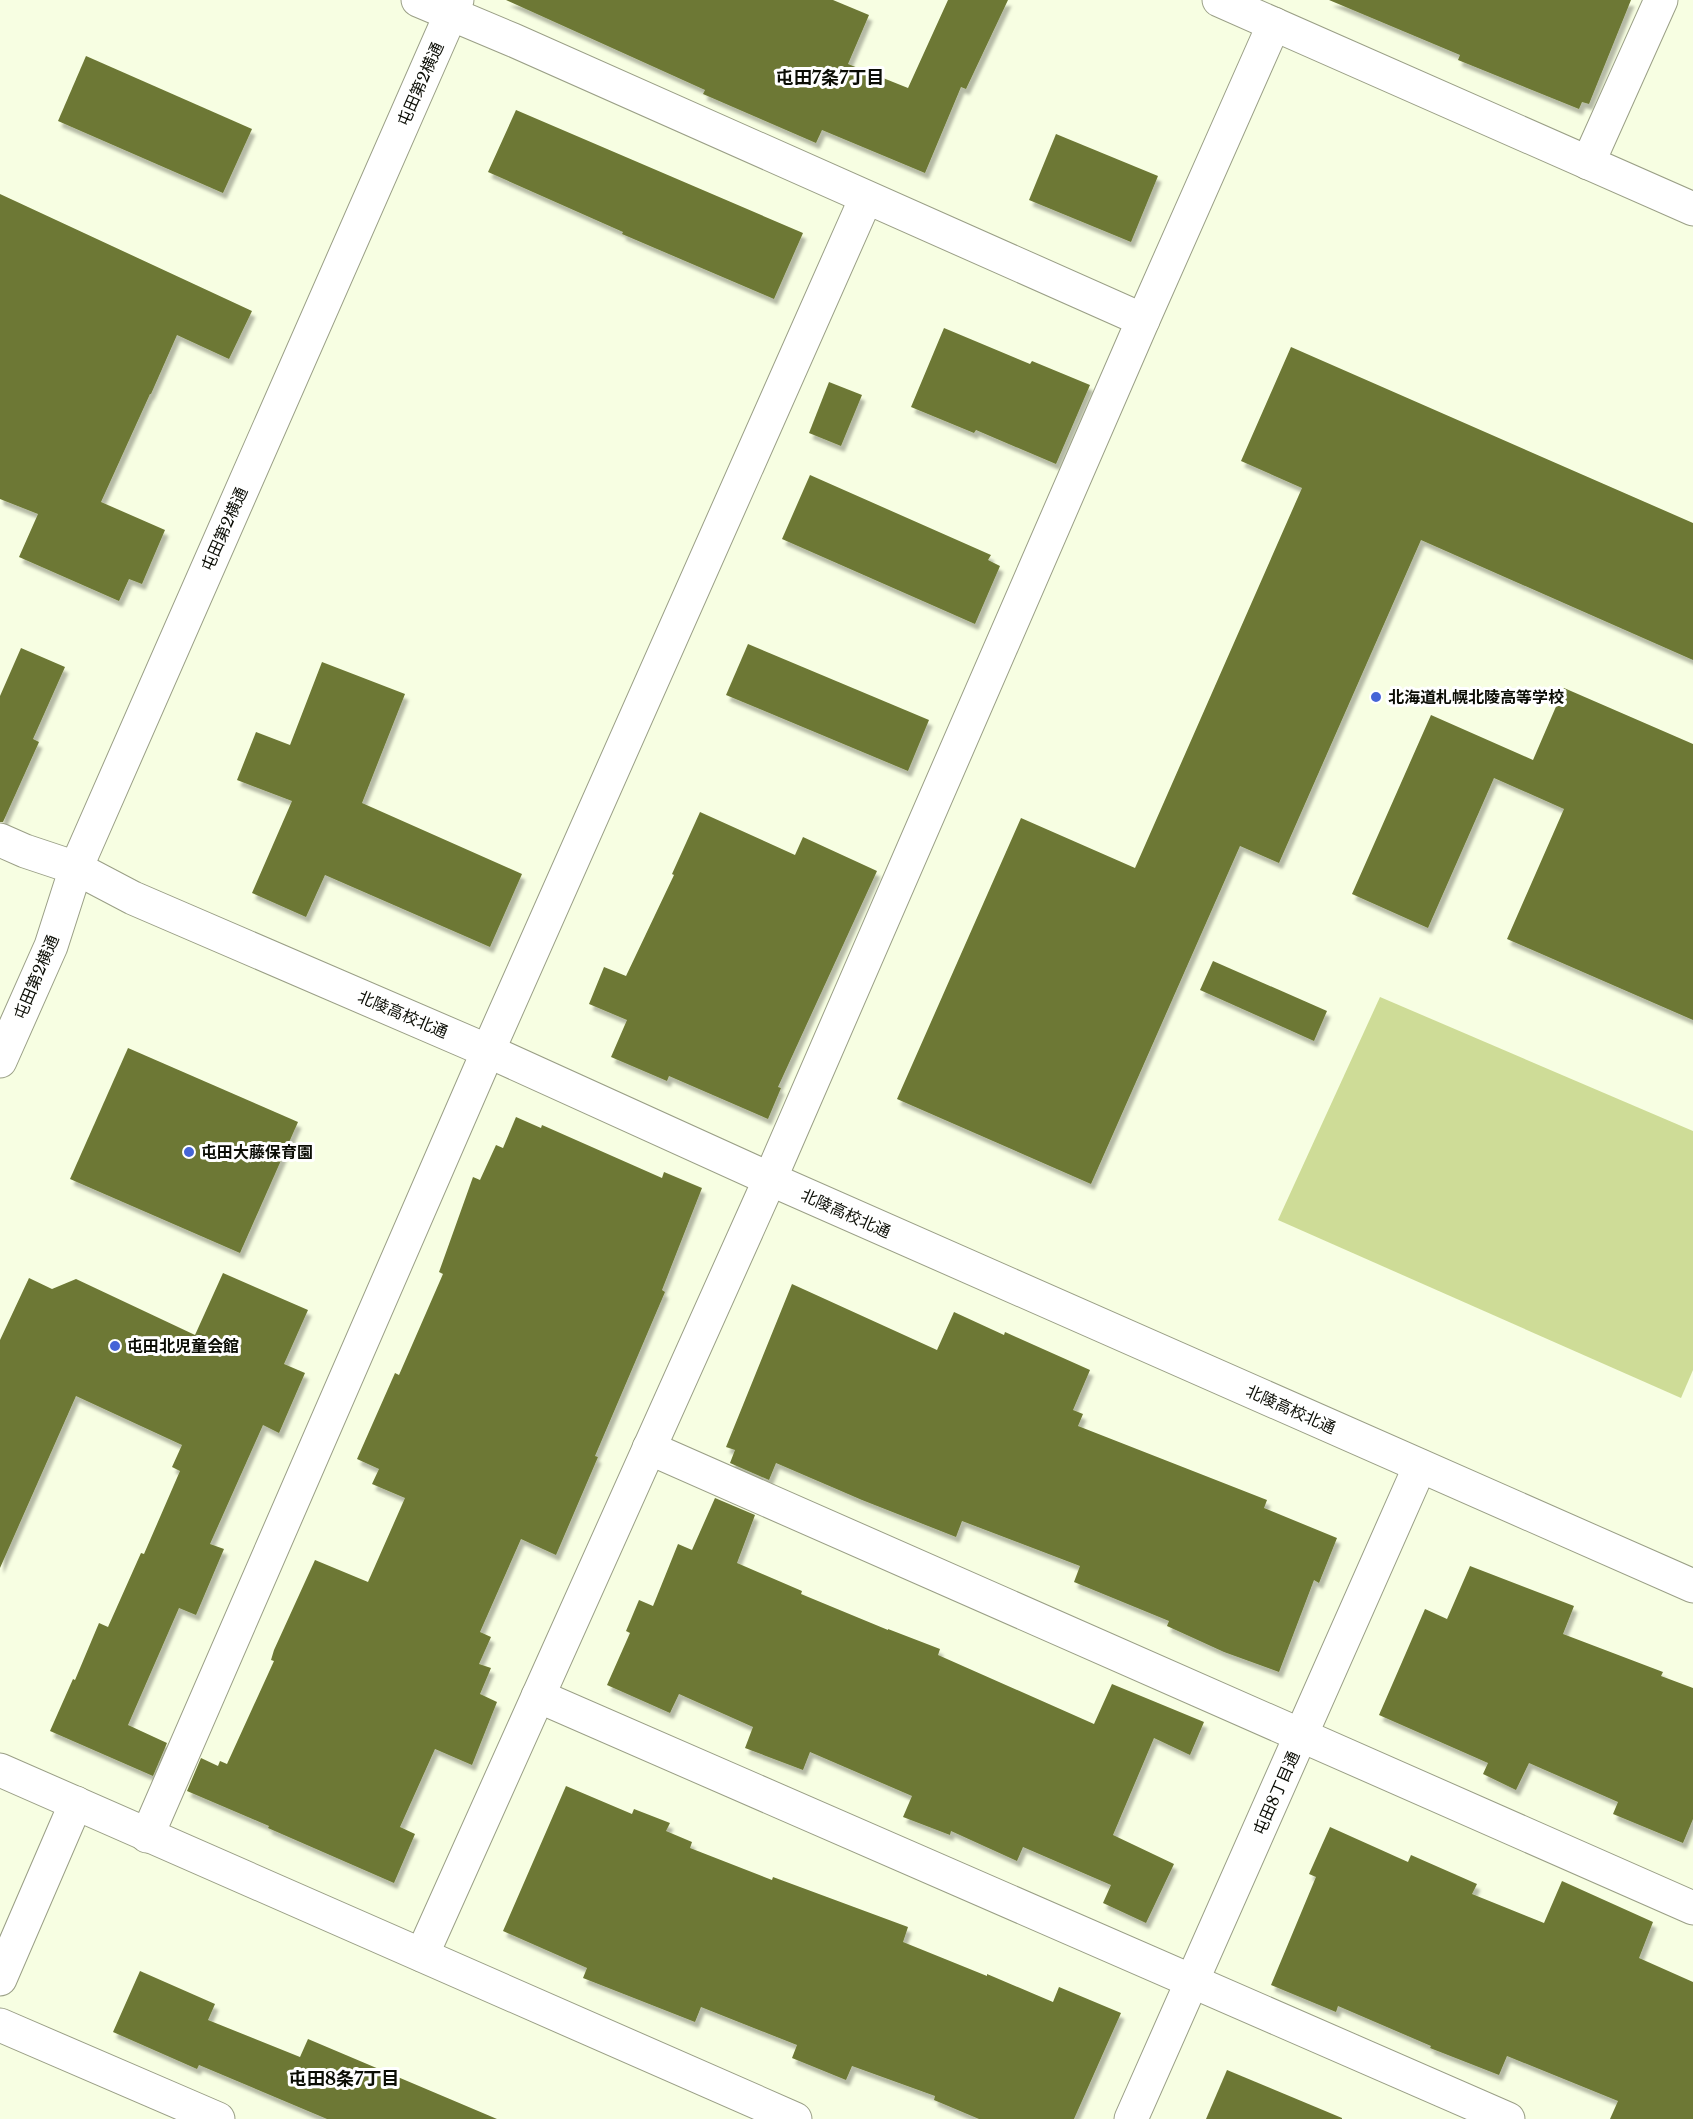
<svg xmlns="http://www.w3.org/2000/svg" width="1693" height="2119" font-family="'Libre Baskerville','Noto Sans JP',serif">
	<defs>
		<filter id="shadow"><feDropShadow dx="3.5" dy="6" stdDeviation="1.5" flood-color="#0004"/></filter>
	</defs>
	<rect width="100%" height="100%" fill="#f7fee2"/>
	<!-- green -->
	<path fill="#cedc97" d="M 1380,997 L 1693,1131 L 1693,1370 L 1681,1398 L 1278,1220 Z"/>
	<!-- building -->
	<g fill="#6d7835" filter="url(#shadow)">
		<path d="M 506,0 L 833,0 L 869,15 L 848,64 L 908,88 L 948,0 L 1008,0 L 966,89 L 961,87 L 925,173 L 822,130 L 816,143 L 703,94 L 705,90 Z"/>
		<path d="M 1329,0 L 1631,0 L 1589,104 L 1582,102 L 1579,109 L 1458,60 L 1460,55 Z"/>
		<path d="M 86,56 L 252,129 L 223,193 L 58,121 Z"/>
		<path d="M 516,110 L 803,233 L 774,299 L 622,234 L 623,232 L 488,172 Z"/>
		<path d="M 1056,134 L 1158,176 L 1131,242 L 1029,200 Z"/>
		<path d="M 0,194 L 252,311 L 229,359 L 177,335 L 151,394 L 150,394 L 101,502 L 165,530 L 142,584 L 129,579 L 119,601 L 19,557 L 38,514 L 0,499 Z"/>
		<path d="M 944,328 L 1030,364 L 1032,361 L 1090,385 L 1056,464 L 976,430 L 974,433 L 911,407 Z"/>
		<path d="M 1291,347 L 1693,523 L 1693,660 L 1421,540 L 1279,863 L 1240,846 L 1091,1184 L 897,1099 L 1021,818 L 1135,868 L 1302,488 L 1241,461 Z"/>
		<path d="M 829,382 L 862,395 L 841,446 L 809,433 Z"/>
		<path d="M 810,475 L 991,555 L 988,560 L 1000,566 L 975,624 L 782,539 Z"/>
		<path d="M 748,644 L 929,720 L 908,771 L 726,695 Z"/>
		<path d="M 21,648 L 65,667 L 33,739 L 39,742 L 3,822 L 0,822 L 0,696 Z"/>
		<path d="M 322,662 L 405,694 L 362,803 L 522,874 L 490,947 L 325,875 L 306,917 L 252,893 L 292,801 L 237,780 L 256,732 L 290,745 Z"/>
		<path d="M 1564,688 L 1693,744 L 1693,1020 L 1507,939 L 1564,809 L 1494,778 L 1428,928 L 1352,894 L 1431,715 L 1533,760 Z"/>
		<path d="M 700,812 L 795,855 L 803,837 L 877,871 L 778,1087 L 781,1088 L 768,1119 L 669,1076 L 667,1081 L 611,1057 L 627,1020 L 589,1004 L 604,967 L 626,976 L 674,875 L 672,874 Z"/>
		<path d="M 1213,961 L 1327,1011 L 1314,1041 L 1200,990 Z"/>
		<path d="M 128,1048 L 298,1122 L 240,1253 L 70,1179 Z"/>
		<path d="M 516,1117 L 541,1128 L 542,1125 L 662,1178 L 664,1172 L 702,1188 L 662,1290 L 665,1292 L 595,1456 L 598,1457 L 556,1555 L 521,1539 L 480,1632 L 491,1637 L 479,1664 L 491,1668 L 480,1694 L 497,1702 L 472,1765 L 435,1749 L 400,1827 L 415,1834 L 394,1883 L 268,1828 L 269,1826 L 187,1791 L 201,1758 L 218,1766 L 220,1761 L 227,1764 L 274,1661 L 271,1660 L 274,1650 L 315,1560 L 368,1582 L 405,1498 L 372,1484 L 379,1469 L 357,1459 L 395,1373 L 399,1375 L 443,1274 L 439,1272 L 473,1177 L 480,1180 L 496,1145 L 503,1148 Z"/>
		<path d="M 223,1273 L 308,1310 L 284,1364 L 305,1373 L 279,1433 L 263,1425 L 210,1544 L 224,1549 L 196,1615 L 179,1608 L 128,1725 L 167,1743 L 153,1776 L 50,1731 L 73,1679 L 75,1680 L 99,1623 L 108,1627 L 141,1553 L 144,1554 L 180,1471 L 172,1467 L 182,1445 L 76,1396 L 0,1568 L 0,1340 L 29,1278 L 52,1289 L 76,1279 L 195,1335 Z"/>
		<path d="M 792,1284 L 937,1350 L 954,1312 L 1004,1335 L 1005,1332 L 1090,1370 L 1073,1410 L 1083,1414 L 1078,1426 L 1267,1500 L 1264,1508 L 1337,1538 L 1319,1583 L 1314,1580 L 1279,1672 L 1224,1652 L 1167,1626 L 1169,1621 L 1074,1582 L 1080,1566 L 962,1521 L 956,1537 L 862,1500 L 776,1463 L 769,1480 L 730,1463 L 735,1450 L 726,1447 Z"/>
		<path d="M 715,1498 L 755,1515 L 737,1563 L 802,1591 L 801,1594 L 888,1630 L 888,1629 L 940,1649 L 938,1655 L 1094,1724 L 1112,1684 L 1204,1722 L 1190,1755 L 1154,1738 L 1113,1835 L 1174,1864 L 1146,1923 L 1103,1903 L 1111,1885 L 1023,1847 L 1017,1861 L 951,1831 L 950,1835 L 903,1817 L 912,1796 L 810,1752 L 803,1770 L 745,1748 L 753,1727 L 679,1694 L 670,1713 L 607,1685 L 630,1633 L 626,1631 L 639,1600 L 653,1606 L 678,1544 L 692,1550 Z"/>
		<path d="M 1470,1566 L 1574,1606 L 1563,1634 L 1663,1672 L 1661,1676 L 1693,1688 L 1693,1819 L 1683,1843 L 1613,1814 L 1618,1802 L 1529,1763 L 1516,1790 L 1483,1774 L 1488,1763 L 1379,1715 L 1425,1609 L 1447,1619 Z"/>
		<path d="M 566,1786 L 632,1814 L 634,1809 L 670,1823 L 666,1831 L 692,1842 L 690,1848 L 772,1880 L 773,1877 L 908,1927 L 903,1942 L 987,1976 L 987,1974 L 1053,2002 L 1059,1987 L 1121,2013 L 1074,2119 L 979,2119 L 934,2100 L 935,2096 L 852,2066 L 846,2080 L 792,2058 L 797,2045 L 701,2007 L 695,2022 L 583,1978 L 587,1968 L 503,1931 Z"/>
		<path d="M 1330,1827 L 1408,1862 L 1411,1855 L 1477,1884 L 1472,1894 L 1544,1923 L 1562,1881 L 1653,1922 L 1639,1958 L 1693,1982 L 1693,2119 L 1610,2119 L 1618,2101 L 1507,2056 L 1499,2075 L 1430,2048 L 1431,2046 L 1338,2006 L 1336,2012 L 1271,1985 L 1316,1877 L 1309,1874 Z"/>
		<path d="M 140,1971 L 215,2004 L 208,2020 L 300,2057 L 308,2039 L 497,2119 L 327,2119 L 199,2065 L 197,2069 L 113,2032 Z"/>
		<path d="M 1227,2070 L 1342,2118 L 1342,2119 L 1206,2119 Z"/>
	</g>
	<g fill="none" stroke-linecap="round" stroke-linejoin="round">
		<!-- street casing -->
		<g stroke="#9a9f86" stroke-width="35">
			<g id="street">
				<path d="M 418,0 L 513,40 L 1143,320"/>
				<path d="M 1219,0 L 1693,209"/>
				<path d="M 1588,163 L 1661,0"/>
				<path d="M 0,840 L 25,851 L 76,868 L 133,898 L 488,1051 L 770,1179 L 1693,1586"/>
				<path d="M 649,1448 L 1693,1908"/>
				<path d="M 538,1696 L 1508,2119"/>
				<path d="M 0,1770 L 795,2119"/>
				<path d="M 147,1836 L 488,1051 L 866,198"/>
				<path d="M 422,1955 L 770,1179 L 1143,320 L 1274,24"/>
				<path d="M 0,1979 L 76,1803"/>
				<path d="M 0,2025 L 218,2119"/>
				<path d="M 1131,2119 L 1420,1466"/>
			</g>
		</g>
		<!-- secondary casing -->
		<g stroke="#9a9f86" stroke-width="35">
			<path id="secondary" d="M 0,1061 L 51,946 L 76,868 L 457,0"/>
		</g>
		<!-- street -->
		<use href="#street" stroke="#fff" stroke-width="33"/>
		<!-- secondary -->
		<use href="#secondary" stroke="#fff" stroke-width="33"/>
	</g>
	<!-- markers -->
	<g fill="#4564d7" stroke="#fff" stroke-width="2">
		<circle cx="1376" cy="697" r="6"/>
		<circle cx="189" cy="1152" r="6"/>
		<circle cx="115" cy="1346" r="6"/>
	</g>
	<g text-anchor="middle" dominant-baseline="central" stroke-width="6" stroke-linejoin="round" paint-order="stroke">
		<!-- street labels -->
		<g font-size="16" fill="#0b0d05" stroke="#fff">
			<text transform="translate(420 84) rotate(-66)">屯田第2横通</text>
			<text transform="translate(224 529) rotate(-66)">屯田第2横通</text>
			<text transform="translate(36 977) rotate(-67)">屯田第2横通</text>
			<text transform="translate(403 1014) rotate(23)">北陵高校北通</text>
			<text transform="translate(846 1213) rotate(24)">北陵高校北通</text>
			<text transform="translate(1291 1409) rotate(24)">北陵高校北通</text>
			<text transform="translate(1276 1793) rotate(-66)">屯田8丁目通</text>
		</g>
		<!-- poi labels -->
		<g font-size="16" font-weight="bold" fill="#0b0d05" stroke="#fff" text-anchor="start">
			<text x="1388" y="697">北海道札幌北陵高等学校</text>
			<text x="201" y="1152">屯田大藤保育園</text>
			<text x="127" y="1346">屯田北児童会館</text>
		</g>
		<!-- neighbourhood labels -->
		<g font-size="18" font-weight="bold" fill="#0b0d05" stroke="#fff">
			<text x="830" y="78">屯田7条7丁目</text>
			<text x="344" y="2079">屯田8条7丁目</text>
		</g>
	</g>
</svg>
